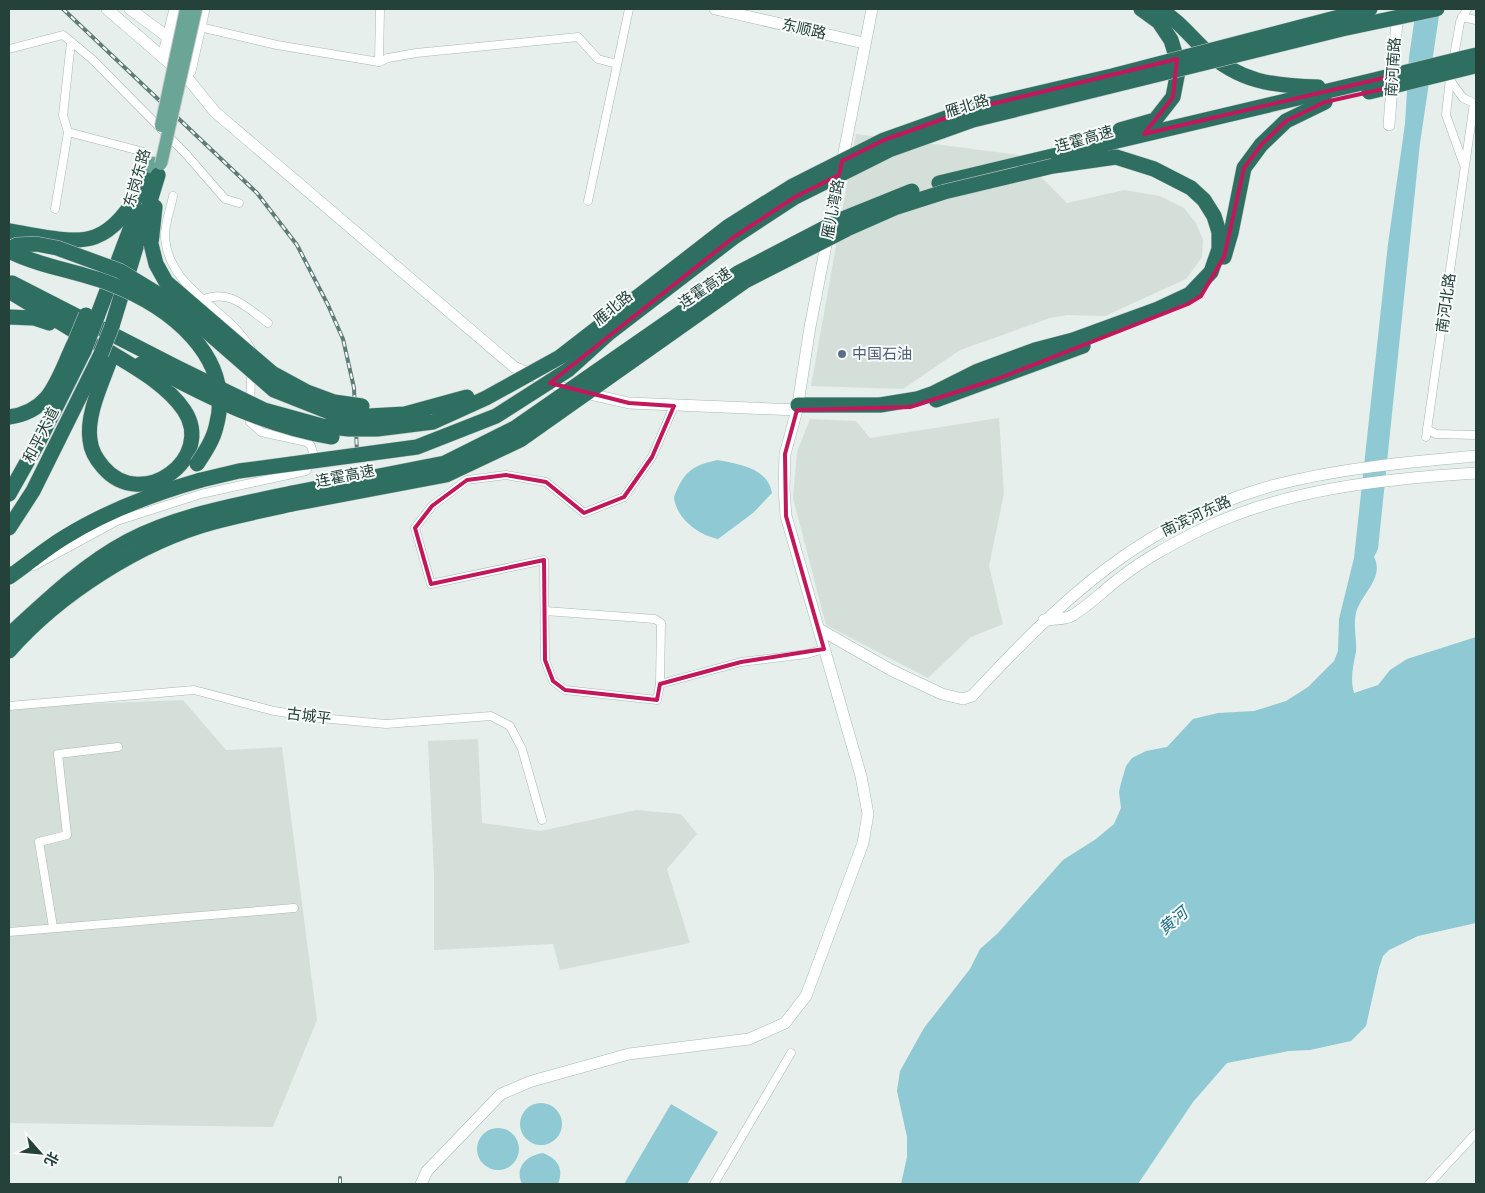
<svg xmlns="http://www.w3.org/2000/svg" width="1485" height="1193" font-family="Jost,'Noto Sans SC',sans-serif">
	<rect width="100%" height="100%" fill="#e6efeb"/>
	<!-- built -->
	<g fill="#d4dfda">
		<path d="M 856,134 L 1019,155 L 1067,203 L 1124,190 L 1160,196 L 1184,208 L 1196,223 L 1203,240 L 1202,257 L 1186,279 L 1105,316 L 1067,315 L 1050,318 L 960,350 L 903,389 L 811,386 Z"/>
		<path d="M 999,418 L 1004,494 L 989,566 L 1003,624 L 971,637 L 928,678 L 826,625 L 793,498 L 797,452 L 810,419 L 856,421 L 870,438 Z"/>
		<path d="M 183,700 L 226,750 L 282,747 L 317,1020 L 273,1127 L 9,1123 L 9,707 Z"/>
		<path d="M 478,739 L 482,823 L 541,831 L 636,810 L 681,814 L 697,834 L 667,869 L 690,943 L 560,970 L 553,944 L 434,950 L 434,874 L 428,741 Z"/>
	</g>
	<!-- water -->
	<g fill="#8ec9d4">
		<path d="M 1416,9 L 1440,9 L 1420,143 L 1378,549 L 1374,557 C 1385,578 1361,594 1356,613 C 1353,628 1357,638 1356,652 C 1353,667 1350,678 1354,693 L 1378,685 L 1390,670 L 1407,659 L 1476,637 L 1476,923 L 1418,936 L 1389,950 L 1383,956 L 1379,968 L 1366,1026 L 1351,1041 L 1310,1050 L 1289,1051 L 1227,1063 L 1193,1102 L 1138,1184 L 901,1184 L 907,1157 L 907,1137 L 897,1091 L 900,1071 L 924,1028 L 970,969 L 980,949 L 998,933 L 1063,860 L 1096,839 L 1114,824 L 1121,808 L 1119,792 L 1121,783 L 1126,766 L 1132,758 L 1146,751 L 1167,747 L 1193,719 L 1218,713 L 1254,711 L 1286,701 L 1308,687 L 1334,661 L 1338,651 L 1339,619 L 1354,558 L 1388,244 L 1405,124 L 1409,57 Z"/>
		<path d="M 717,460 C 739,464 768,468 772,493 L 753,513 L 718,539 C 698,535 676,518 674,497 C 684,472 691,466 717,460 Z"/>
		<circle cx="541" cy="1124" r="21"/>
		<path d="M 671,1104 L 718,1132 L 687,1184 L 624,1184 Z"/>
		<circle cx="498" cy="1149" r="21"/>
		<path d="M 543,1153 C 558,1159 564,1169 558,1184 L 522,1184 C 514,1167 527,1155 543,1153 Z"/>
	</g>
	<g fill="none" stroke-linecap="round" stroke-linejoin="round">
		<!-- street casing -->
		<g stroke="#a8b8b2" stroke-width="9">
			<g id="street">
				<path d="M 1462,17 L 1476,20"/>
				<path d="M 200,27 L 277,45 L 379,62 L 388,58 L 416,53 L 578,37 L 598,59 L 617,64"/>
				<path d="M 9,49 L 63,35 L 92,59 L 186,154 L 225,199 L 239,203"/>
				<path d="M 379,62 L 380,9"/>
				<path d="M 1453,62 L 1460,22 L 1467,9"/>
				<path d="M 1450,78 L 1446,115 L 1464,165"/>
				<path d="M 68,132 L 144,152"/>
				<path d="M 173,196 C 171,208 164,225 165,238 C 170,291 227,307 251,349"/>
				<path d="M 588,201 L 629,9"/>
				<path d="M 55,209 L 68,132 L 63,115 L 71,42"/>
				<path d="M 202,300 C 230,288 247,308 268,323"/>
				<path d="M 674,406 L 652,457 L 624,497 L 584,513 L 546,482 L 506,475 L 467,480 L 432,506 L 415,528 L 431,584 L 544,560 L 545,660 L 553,681 L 565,690 L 657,700 L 660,684 L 741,662 L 807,654 L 824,649"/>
				<path d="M 1427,429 L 1436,434 L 1476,435"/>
				<path d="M 1426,437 L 1474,103 L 1463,98 L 1450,80"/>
				<path d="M 34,566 L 117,521 L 201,494 L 306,471 L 314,456 L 311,446 L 307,442 L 261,432 L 250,422 L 251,370"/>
				<path d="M 545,611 L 655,619 L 661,623 L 660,684"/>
				<path d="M 9,706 L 194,690 L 274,711 L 320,718 L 386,724 L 491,716 L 510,726 L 522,749 L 542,820"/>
				<path d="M 53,927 L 39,842 L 67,835 L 58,754 L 118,747"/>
				<path d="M 9,932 L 294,908"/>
				<path d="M 714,1184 L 791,1053"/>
				<path d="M 1429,1184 L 1476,1133"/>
			</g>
		</g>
		<!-- secondary casing -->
		<g stroke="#a4bbb3" stroke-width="12">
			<g id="secondary">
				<path d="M 107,9 L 189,80 L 215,112 L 514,367 L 563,388 L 629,403 L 797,410"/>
				<path d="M 130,9 L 169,38 L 191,66"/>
				<path d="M 715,9 L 864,43"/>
				<path d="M 163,57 L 175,9"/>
				<path d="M 190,71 L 204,9"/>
				<path d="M 1389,125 L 1398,9"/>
				<path d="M 1044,620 C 1052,619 1066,620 1073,615 C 1091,604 1107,587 1124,575 C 1146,558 1171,545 1196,532 C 1282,489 1382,479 1476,473"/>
				<path d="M 819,629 L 891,670 L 942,694 L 963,699 L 972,696 C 1062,599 1143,521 1275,485 C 1340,468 1409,462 1476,456"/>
				<path d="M 421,1184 L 427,1171 L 501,1094 L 532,1081 L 629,1054 L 749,1039 L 785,1023 L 806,996 L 863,843 L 868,814 L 861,776 L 786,516 L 784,488 L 785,454 L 797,410 L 810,327 L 872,9"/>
			</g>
		</g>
		<!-- primary casing -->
		<g stroke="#c2cac8" stroke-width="14">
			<path id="primary" d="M 147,180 L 153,163"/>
		</g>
		<!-- highway casing -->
		<g stroke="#c2cac8" stroke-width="16">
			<g id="highway">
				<path d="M 1159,9 C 1178,20 1189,35 1205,50 C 1239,82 1273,86 1318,87"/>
				<path d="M 1120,130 L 1155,120 L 1173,97 L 1179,66 L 1171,40 L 1159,22 L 1141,9"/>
				<path d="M 939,183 L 1370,81"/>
				<path d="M 9,231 C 86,244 104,254 147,180"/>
				<path d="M 151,244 L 155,207"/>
				<path d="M 1224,257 L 1231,233 L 1244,168 L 1261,145 L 1286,121 L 1325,102"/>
				<path d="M 12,283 L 176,367"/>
				<path d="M 9,291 L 89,340"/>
				<path d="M 9,317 L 34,318 L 49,323"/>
				<path d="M 97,317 L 137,211"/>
				<path d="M 112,326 L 158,175"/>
				<path d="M 100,346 C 128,364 164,381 184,410 C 216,458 142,513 103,467 C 96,459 91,451 90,440 C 86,415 102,383 110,360"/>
				<path d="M 141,364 L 175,379"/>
				<path d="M 936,400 L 1083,346"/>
				<path d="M 798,405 L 880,405 L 917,399 L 934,393 L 978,371 L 1035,350 L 1073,340 L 1158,309 L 1190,294 L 1211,272 L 1219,249 L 1219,232 L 1214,216 L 1204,200 L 1191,188 L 1154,169 L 1116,157 L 1053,166"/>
				<path d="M 9,417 C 52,411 57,379 74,344"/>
				<path d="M 9,494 L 40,439 L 84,351"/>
				<path d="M 9,528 L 33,491 L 101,354"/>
				<path d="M 9,577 C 28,564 45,549 65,537 C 107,511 155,493 201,480"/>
				<path d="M 9,635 C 46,601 83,565 128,541 C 178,515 237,505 292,493"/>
				<path d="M 9,651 C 59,594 140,542 214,522 C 240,515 266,510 292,504"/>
			</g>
		</g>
		<!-- street -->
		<use href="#street" stroke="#fff" stroke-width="8"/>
		<!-- secondary -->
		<use href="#secondary" stroke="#fff" stroke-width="11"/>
		<!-- primary -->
		<use href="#primary" stroke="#6aa596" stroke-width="12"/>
		<!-- highway -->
		<use href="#highway" stroke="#2f6f62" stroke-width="15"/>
		<!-- rail casing -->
		<g stroke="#5f7d75" stroke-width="4">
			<g id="rail">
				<path d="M 63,9 L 257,193 L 297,245 L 328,305 L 343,339 L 354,388 L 357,452"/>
				<path d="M 340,1184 L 340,1178"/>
			</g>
		</g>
		<!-- rail -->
		<use href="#rail" stroke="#f7fbf9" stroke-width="2" stroke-dasharray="5.5" stroke-linecap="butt"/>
		<!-- primary-bridge casing -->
		<g stroke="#c2cac8" stroke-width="14" stroke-linecap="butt">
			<g id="primary-bridge">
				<path d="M 161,126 L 186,9"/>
				<path d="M 161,164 L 196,9"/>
			</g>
		</g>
		<!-- highway-bridge casing -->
		<g stroke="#c2cac8" stroke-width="16" stroke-linecap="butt">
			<g id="highway-bridge">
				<path d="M 1370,81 L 1476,55"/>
				<path d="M 1369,92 L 1475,66"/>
				<path d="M 151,244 L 156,264 L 166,282 L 272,373 L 307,392 L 334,402 L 362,406"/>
				<path d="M 9,249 L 17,245 L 36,244 L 57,248 L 120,271 L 179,307 L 274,390 L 332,413 L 369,416 L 405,414 L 467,397"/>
				<path d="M 9,251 C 41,267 78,271 111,284 C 168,306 236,356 216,427 C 213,440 205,452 197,464"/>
				<path d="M 74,344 L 86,315"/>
				<path d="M 84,351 L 97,317"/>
				<path d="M 101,354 L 112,326"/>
				<path d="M 176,367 L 264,410 L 322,426 L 349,429 L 377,429 L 433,422 L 486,398 L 560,357 L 729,226 L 791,187 L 884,140 L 971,109 L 1112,76 L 1370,9"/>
				<path d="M 175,379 C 225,405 275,428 332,437"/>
				<path d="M 201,480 L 239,471 L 417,447 L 496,416 L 568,370 L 609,333 L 734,237 L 795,197 L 889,150 L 973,120 L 1342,29 L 1437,9"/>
				<path d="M 292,493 L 445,463 L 515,428 L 738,273 L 840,220 L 912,191"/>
				<path d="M 292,504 L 446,475 L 520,440 L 745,281 L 847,229 L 897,207 L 944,192 L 1053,166"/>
			</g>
		</g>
		<!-- primary-bridge -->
		<use href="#primary-bridge" stroke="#6aa596" stroke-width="12"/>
		<!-- highway-bridge -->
		<use href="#highway-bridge" stroke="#2f6f62" stroke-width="15"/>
	</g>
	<!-- marked area -->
	<path fill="none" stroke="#c2185b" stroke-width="4" stroke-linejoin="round" d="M 1177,59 L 1173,97 L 1144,134 L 1392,76 L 1392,87 L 1325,102 L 1286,121 L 1261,145 L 1244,168 L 1224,257 L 1201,296 L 1188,304 L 1000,378 L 910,407 L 797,410 L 785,454 L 786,516 L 824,649 L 741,662 L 660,684 L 657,700 L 565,690 L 553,681 L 545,660 L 544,560 L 431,584 L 415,528 L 432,506 L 467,480 L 506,475 L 546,482 L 584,513 L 624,497 L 652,457 L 674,406 L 629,403 L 550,383 L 734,237 L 795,197 L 839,175 L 842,161 L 884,140 L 971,109 Z"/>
	<!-- markers -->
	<circle fill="#5c6f8a" stroke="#f7fbf9" stroke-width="2" cx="842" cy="354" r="5"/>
	<g text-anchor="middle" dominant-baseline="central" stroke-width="4" stroke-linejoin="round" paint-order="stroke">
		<!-- street labels -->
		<g font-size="15" fill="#24423a" stroke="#f7fbf9">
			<text transform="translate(804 29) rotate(13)">东顺路</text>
			<text transform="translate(1393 67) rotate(-86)">南河南路</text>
			<text transform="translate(967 106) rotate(-17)">雁北路</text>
			<text transform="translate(1084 139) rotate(-16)">连霍高速</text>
			<text transform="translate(137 178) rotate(-74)">东岗东路</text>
			<text transform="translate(833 209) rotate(-79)">雁儿湾路</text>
			<text transform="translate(705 288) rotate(-34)">连霍高速</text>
			<text transform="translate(1446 303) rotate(-82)">南河北路</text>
			<text transform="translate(613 308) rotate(-39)">雁北路</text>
			<text transform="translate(41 435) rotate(-63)">和平大道</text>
			<text transform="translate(345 476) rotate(-11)">连霍高速</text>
			<text transform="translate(1196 516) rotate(-25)">南滨河东路</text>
			<text transform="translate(309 716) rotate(7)">古城平</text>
		</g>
		<!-- service labels -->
		<g font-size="15" fill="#4e5e75" stroke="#f7fbf9" text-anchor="start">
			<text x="852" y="354">中国石油</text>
		</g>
		<!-- water labels -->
		<g font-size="16" font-style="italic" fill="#1c6f80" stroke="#f7fbf9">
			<text transform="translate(1173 921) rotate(-40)">黄河</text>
		</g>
	</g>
	<!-- border -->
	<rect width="1485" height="1193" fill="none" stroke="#24423a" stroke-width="20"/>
	<!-- north arrow -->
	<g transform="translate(40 1153) rotate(117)" stroke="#f7fbf9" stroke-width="4" paint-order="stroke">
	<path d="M0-4L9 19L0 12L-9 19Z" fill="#24423a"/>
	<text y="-8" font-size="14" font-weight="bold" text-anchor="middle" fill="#24423a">北</text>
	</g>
</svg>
